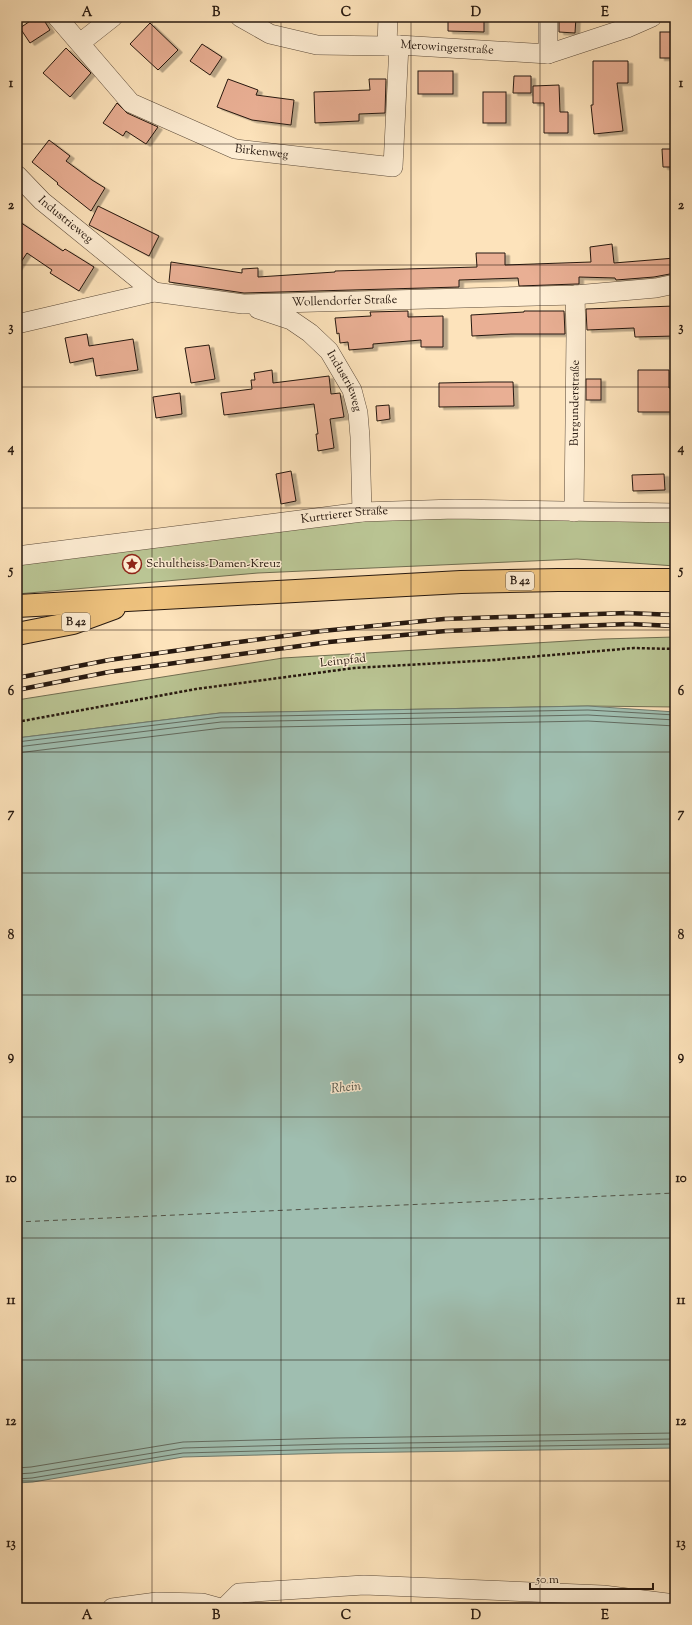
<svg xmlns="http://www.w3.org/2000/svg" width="692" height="1625" font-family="'Sorts Mill Goudy',serif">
	<defs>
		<filter id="shadow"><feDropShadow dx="4.5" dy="2.5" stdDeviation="0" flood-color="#0004"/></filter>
	</defs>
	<rect width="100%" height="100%" fill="#fde3bb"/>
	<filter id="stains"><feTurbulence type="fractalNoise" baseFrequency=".005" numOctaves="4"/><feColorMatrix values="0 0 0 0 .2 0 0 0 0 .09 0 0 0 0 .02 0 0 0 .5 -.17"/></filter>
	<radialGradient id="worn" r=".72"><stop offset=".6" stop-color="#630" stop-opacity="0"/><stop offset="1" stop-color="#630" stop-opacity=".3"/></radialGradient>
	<!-- green -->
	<g fill="#bac594" stroke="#706e52">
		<path d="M 368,517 L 675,517 L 675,566 L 577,559 L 258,573 L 17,594 L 17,563 Z"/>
		<path d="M 675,637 L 675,707 L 588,706 L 220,713 L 17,738 L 17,700 L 283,658 L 602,639 Z"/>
	</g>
	<!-- water -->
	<path fill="#9fbeb0" stroke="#6f7c70" d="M 588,706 L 675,712 L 675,1448 L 335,1453 L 183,1457 L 33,1482 L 17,1483 L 17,738 L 220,713 Z"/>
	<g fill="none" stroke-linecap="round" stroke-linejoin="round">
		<!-- shore -->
		<g stroke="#626b60" stroke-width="1">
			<path d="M 17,742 L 221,717 L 588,710 L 675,715"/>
			<path d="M 17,747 L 221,722 L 588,715 L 675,720"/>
			<path d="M 17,753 L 222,728 L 588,721 L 675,726"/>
			<path d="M 17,1468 L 31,1467 L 183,1442 L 335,1438 L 675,1433"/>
			<path d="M 17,1474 L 32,1473 L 183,1448 L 335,1444 L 675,1439"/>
			<path d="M 17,1479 L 32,1478 L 183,1453 L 335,1449 L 675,1444"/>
		</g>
		<!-- ferry -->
		<path stroke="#505247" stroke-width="1" stroke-dasharray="5 4" stroke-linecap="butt" d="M 17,1222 L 675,1193"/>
	</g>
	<!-- building -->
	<g fill="#e9af94" stroke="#26180f" filter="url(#shadow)">
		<path d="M 36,17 L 42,17 L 50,30 L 30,43 L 20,28 Z"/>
		<path d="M 448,17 L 484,17 L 484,32 L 448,31 Z"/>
		<path d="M 559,17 L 576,17 L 575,33 L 559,32 Z"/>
		<path d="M 150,23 L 178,50 L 158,70 L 130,44 Z"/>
		<rect x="660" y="32" width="15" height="26"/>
		<path d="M 202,44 L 222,57 L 210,75 L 190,61 Z"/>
		<path d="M 66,48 L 91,73 L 70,97 L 43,73 Z"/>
		<path d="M 593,61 L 628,61 L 628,83 L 617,83 L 623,131 L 594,134 L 591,105 L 593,105 Z"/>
		<rect x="418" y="71" width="35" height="23"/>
		<path d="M 514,76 L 531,76 L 531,93 L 513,93 Z"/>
		<path d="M 228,79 L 258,90 L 256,95 L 294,100 L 291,125 L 252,120 L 217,107 Z"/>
		<path d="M 369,79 L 386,79 L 385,113 L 359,114 L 359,121 L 315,123 L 314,92 L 370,90 Z"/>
		<path d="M 559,85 L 560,112 L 568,112 L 568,133 L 544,133 L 544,103 L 533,103 L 533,86 Z"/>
		<rect x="483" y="92" width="23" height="31"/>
		<path d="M 117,103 L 127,113 L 158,127 L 146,144 L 126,131 L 123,136 L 103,123 Z"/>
		<path d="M 49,140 L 70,156 L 66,161 L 92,180 L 105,188 L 91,211 L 57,184 L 58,183 L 32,162 Z"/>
		<path d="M 662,149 L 675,149 L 675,167 L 663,167 Z"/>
		<path d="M 98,206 L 159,236 L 149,256 L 89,225 Z"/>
		<path d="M 17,220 L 63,251 L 65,249 L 94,267 L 79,291 L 50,273 L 52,270 L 27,253 L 17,268 Z"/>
		<path d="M 612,244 L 614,263 L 675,258 L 675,273 L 654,277 L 616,280 L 615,278 L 579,277 L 579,284 L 576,284 L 519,286 L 518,278 L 459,280 L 459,287 L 244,293 L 169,282 L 171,262 L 242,273 L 242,269 L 258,268 L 258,277 L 335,272 L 335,271 L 477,267 L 476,253 L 505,253 L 505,265 L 591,262 L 590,247 Z"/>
		<path d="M 675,306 L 675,336 L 635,337 L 634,328 L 587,330 L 586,309 Z"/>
		<path d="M 408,311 L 408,317 L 443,316 L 443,347 L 421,347 L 421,340 L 373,344 L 373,348 L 349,350 L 348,342 L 340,343 L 339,333 L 337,334 L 335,318 L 371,316 L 370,312 Z"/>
		<path d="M 524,311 L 564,311 L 565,334 L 511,334 L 472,336 L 471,315 L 524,312 Z"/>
		<path d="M 87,334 L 89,346 L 133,339 L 138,370 L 96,376 L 93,358 L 70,363 L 65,338 Z"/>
		<path d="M 209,345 L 215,379 L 191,383 L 185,348 Z"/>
		<path d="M 272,370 L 273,383 L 329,376 L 331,394 L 340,393 L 344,417 L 330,419 L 334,448 L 318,451 L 316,434 L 318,434 L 314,404 L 224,415 L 221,393 L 252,389 L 251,380 L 255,380 L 254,373 Z"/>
		<path d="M 638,370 L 669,370 L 669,388 L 675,388 L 675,412 L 638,412 Z"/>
		<rect x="586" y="379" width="15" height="21"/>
		<path d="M 491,382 L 513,382 L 514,406 L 439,407 L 439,383 Z"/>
		<path d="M 180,393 L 182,414 L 156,418 L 153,397 Z"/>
		<path d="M 389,405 L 390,419 L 377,421 L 376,406 Z"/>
		<path d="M 291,471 L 296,501 L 281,504 L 276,474 Z"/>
		<path d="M 664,474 L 665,490 L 633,491 L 632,475 Z"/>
	</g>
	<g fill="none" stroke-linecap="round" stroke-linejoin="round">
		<!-- minor casing -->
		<g stroke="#5c4b3a" stroke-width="20">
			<g id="minor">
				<path id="s1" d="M 57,17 L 131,103 L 235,149 L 393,167 L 399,45"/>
				<path id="s2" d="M 240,17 L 270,34 L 317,45 L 387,46 L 399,45 L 548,54 L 627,28 L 652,17"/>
				<path d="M 80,43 L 113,17"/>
				<path d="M 387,46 L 388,17"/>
				<path d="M 548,54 L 548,17"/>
				<path id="s3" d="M 17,175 L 42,201 L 154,292"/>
				<path id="s4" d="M 258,309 L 291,320 L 310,333 L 329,351 L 352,390 L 358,413 L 360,437 L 362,512"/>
				<path id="s5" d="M 17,324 L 154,292 L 243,304 L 575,295 L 656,288 L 675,284"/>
				<path id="s6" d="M 574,512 L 576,334 L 575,295"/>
				<path id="s7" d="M 17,556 L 362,512 L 455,509 L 675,513"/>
				<path d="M 112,1608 L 157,1602 L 202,1603 L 220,1608"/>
				<path d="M 224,1608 L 239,1593 L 364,1585 L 603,1595 L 675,1604"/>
			</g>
		</g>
		<!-- major casing -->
		<g stroke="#26180f" stroke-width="24">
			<g id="major">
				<path d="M 17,606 L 461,582 L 558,580 L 675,580"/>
				<path d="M 17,634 L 73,623 L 114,608"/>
			</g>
		</g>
		<!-- path -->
		<path stroke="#26180f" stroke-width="2.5" stroke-dasharray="3 2" stroke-linecap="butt" d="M 17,722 L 196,689 L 354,668 L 494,660 L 634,648 L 675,649"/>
		<!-- minor -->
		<use href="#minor" stroke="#feedd3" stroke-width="19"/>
		<!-- major -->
		<use href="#major" stroke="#eec27e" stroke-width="22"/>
		<!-- rail casing -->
		<g stroke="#26180f" stroke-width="4.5">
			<g id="rail">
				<path d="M 17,678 L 109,660 L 224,644 L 322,631 L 444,619 L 627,613 L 675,615"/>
				<path d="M 17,690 L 109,672 L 329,642 L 446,631 L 629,624 L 675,626"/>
			</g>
		</g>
		<!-- rail -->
		<use href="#rail" stroke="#feedd3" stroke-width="3" stroke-dasharray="9" stroke-linecap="butt"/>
	</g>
	<!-- grid -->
	<path fill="none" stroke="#26180f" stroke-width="1" stroke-opacity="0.55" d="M 152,17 L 152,1608M 281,17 L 281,1608M 411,17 L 411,1608M 540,17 L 540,1608M 17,144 L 675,144M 17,265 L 675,265M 17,387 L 675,387M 17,508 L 675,508M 17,630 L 675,630M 17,752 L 675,752M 17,873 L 675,873M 17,995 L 675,995M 17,1117 L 675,1117M 17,1238 L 675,1238M 17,1360 L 675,1360M 17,1481 L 675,1481"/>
	<!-- icons -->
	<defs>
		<g id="sight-ring" transform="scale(1)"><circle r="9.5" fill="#feedd3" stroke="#8f2418" stroke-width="1.5"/><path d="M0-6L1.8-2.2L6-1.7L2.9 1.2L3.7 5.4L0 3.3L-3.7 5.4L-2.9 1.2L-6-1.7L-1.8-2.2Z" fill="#8f2418"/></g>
	</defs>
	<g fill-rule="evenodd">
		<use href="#sight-ring" x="132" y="564"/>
	</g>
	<g text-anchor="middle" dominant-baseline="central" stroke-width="3" stroke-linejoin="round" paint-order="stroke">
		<!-- shield labels -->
		<g fill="#feedd3" stroke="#67584a" stroke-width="1">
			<rect x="506" y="572" width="28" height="18" rx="3"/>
			<rect x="62" y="613" width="28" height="18" rx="3"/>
		</g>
		<g font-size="11" font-weight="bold" fill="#26180f">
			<text x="520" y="581">B 42</text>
			<text x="76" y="622">B 42</text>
		</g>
		<!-- street labels -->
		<g font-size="12" fill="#26180f" stroke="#feedd3">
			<text stroke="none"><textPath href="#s2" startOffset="213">Merowingerstraße</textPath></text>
			<text stroke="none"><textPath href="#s1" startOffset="254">Birkenweg</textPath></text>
			<text stroke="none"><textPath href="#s3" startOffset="66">Industrieweg</textPath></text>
			<text stroke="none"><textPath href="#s5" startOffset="332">Wollendorfer Straße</textPath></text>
			<text stroke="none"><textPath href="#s4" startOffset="118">Industrieweg</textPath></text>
			<text stroke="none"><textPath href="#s6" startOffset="109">Burgunderstraße</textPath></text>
			<text stroke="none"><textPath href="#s7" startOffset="330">Kurtrierer Straße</textPath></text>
			<text transform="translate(343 661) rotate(-6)">Leinpfad</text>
		</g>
		<!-- poi labels -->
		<g font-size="12" fill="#26180f" stroke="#feedd3" text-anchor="start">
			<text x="146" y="564">Schultheiss-Damen-Kreuz</text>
		</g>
		<!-- water labels -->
		<g font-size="13" font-style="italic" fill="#505247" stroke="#feedd3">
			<text transform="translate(346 1088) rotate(-6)">Rhein</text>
		</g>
	</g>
	<!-- margin -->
	<rect width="692" height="1625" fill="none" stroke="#fde3bb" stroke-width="44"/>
	<!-- scale -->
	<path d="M530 1583v6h123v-6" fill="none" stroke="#26180f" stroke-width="2"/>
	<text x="536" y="1583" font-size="12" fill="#26180f" stroke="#feedd3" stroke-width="3" paint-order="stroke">50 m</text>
	<rect x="22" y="22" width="648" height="1581" fill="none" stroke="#26180f" stroke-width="1.5"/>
	<g font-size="13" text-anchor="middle" font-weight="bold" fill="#26180f">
		<text x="87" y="16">A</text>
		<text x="216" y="16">B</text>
		<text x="346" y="16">C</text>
		<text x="476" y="16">D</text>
		<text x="605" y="16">E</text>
		<text x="11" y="87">1</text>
		<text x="681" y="87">1</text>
		<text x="11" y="209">2</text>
		<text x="681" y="209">2</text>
		<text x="11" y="331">3</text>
		<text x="681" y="331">3</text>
		<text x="11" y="452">4</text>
		<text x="681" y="452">4</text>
		<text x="11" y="574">5</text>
		<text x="681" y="574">5</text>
		<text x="11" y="695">6</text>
		<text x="681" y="695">6</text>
		<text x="11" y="817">7</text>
		<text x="681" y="817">7</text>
		<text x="11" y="939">8</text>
		<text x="681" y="939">8</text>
		<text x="11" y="1060">9</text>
		<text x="681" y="1060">9</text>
		<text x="11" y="1182">10</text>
		<text x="681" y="1182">10</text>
		<text x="11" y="1304">11</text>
		<text x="681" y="1304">11</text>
		<text x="11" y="1425">12</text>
		<text x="681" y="1425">12</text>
		<text x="11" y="1547">13</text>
		<text x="681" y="1547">13</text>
		<text x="87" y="1619">A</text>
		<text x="216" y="1619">B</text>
		<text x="346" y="1619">C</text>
		<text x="476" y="1619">D</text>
		<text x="605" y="1619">E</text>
	</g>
	<rect width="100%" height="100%" filter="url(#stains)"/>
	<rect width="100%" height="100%" fill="url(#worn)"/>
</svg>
